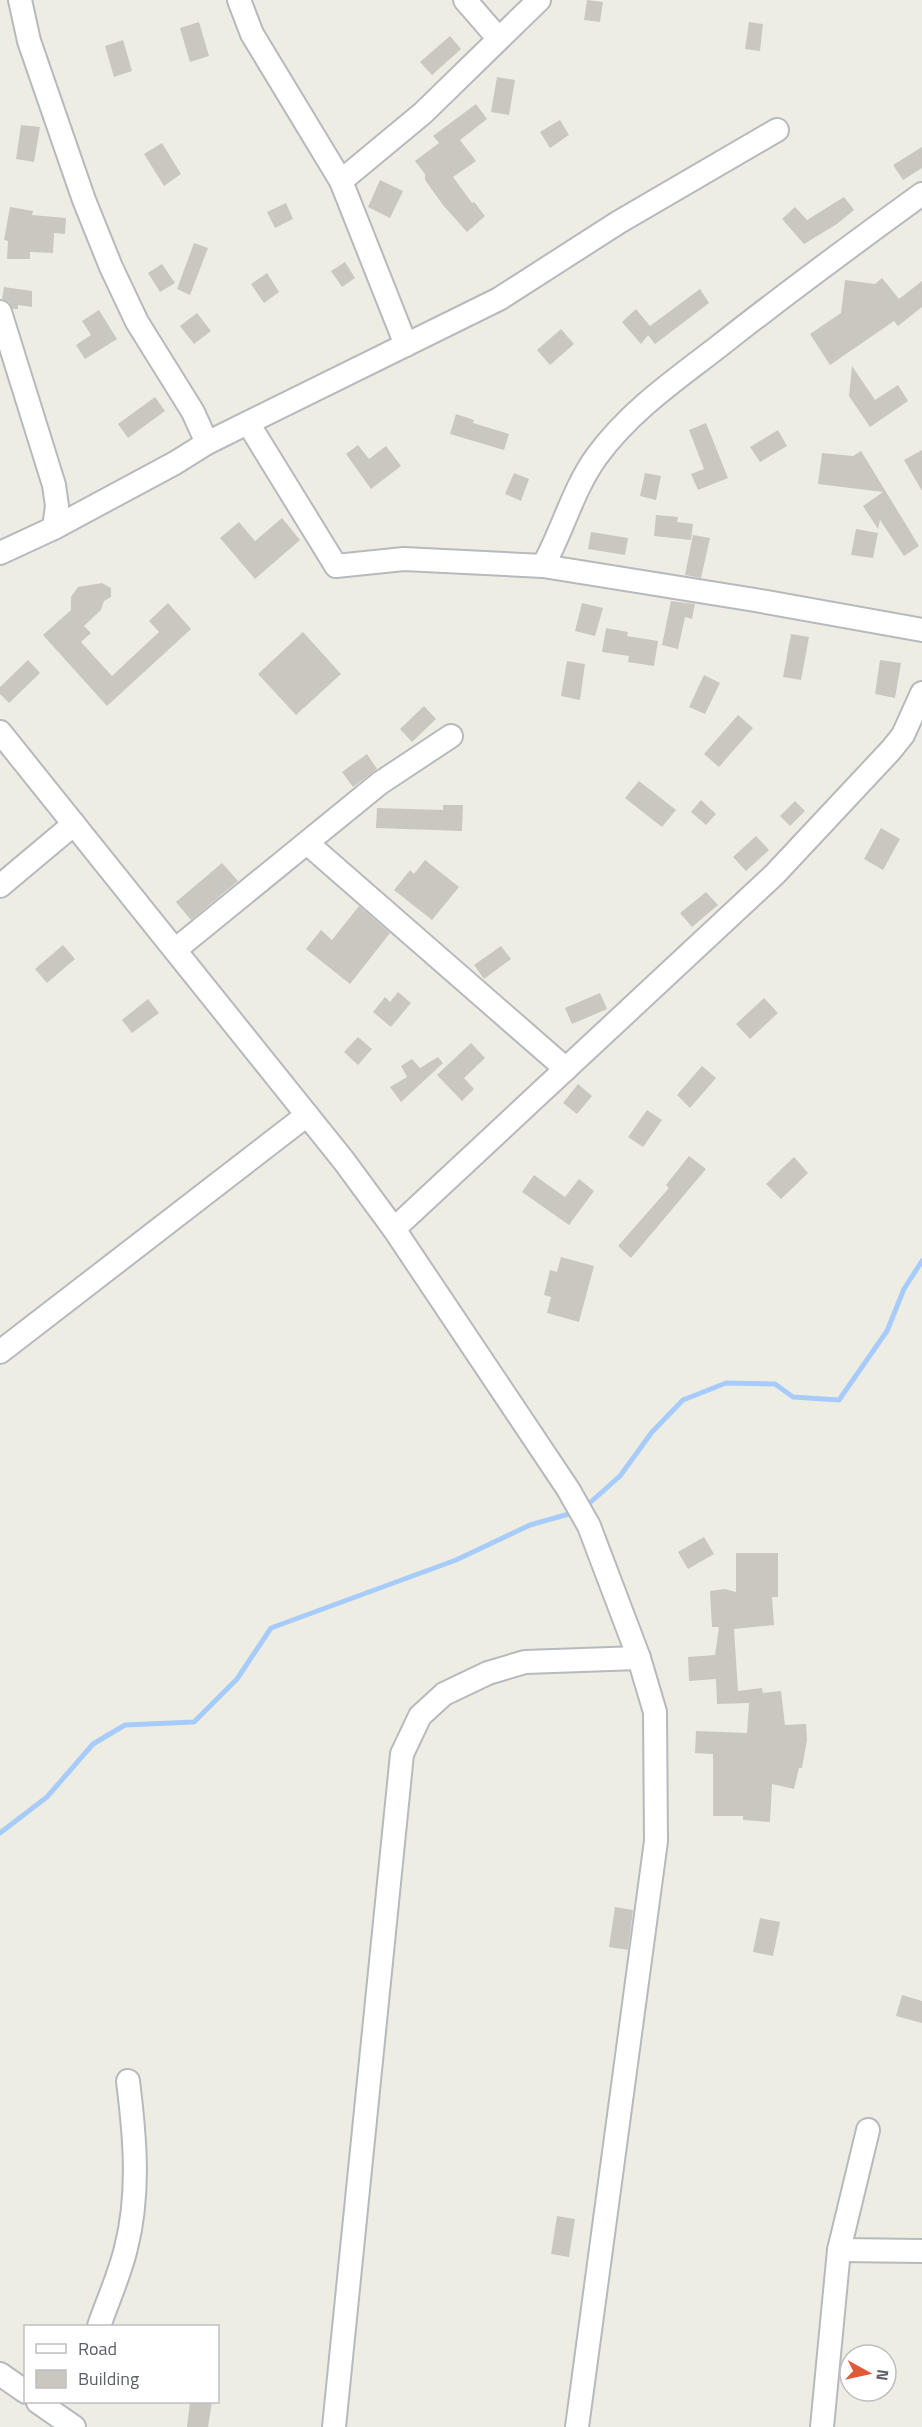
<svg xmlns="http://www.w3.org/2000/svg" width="922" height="2427" font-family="'Titillium Web',sans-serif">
	<rect width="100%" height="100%" fill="#eeede4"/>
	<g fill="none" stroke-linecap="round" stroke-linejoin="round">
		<!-- stream -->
		<g stroke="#a7ccfb" stroke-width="5">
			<path d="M 584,1508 L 620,1476 L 652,1432 L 683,1400 L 726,1383 L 775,1384 L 793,1397 L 839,1400 L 887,1331 L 904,1289 L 922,1261"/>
			<path d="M 0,1833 L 47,1797 L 93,1744 L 125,1725 L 194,1722 L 237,1679 L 271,1628 L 456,1560 L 530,1525 L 576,1512"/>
		</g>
	</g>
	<!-- building -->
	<g fill="#cac7c1">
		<path d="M 587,0 L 603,2 L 600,22 L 584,20 Z"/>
		<path d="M 199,22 L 209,56 L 190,62 L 180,28 Z"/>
		<path d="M 749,22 L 763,24 L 760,51 L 745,49 Z"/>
		<path d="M 450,36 L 461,49 L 432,75 L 420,62 Z"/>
		<path d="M 123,40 L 132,71 L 114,77 L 105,46 Z"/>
		<path d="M 497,77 L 515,80 L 509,115 L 491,112 Z"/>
		<path d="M 476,104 L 487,119 L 460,140 L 476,161 L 453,177 L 472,203 L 474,202 L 485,216 L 467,232 L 443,205 L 425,180 L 425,174 L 415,161 L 439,143 L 433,136 Z"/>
		<path d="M 560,120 L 569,135 L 550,148 L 540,132 Z"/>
		<path d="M 21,125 L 40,127 L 34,162 L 16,159 Z"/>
		<path d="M 162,143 L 181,174 L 164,186 L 144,154 Z"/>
		<path d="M 922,147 L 922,168 L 903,180 L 893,165 Z"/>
		<path d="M 380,180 L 403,191 L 390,218 L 368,207 Z"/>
		<path d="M 844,197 L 854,210 L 837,224 L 804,244 L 782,219 L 795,207 L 807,220 Z"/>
		<path d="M 286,203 L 293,219 L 275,228 L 267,212 Z"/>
		<path d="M 10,207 L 33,211 L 32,215 L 66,218 L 65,234 L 54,233 L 53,253 L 30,252 L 30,259 L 7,259 L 8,241 L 4,240 Z"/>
		<path d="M 194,243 L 208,248 L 190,295 L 177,289 Z"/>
		<path d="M 345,262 L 355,278 L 342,287 L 331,271 Z"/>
		<path d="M 162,264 L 175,283 L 160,292 L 148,273 Z"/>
		<path d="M 267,273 L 279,292 L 264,303 L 251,284 Z"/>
		<path d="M 882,278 L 899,299 L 922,281 L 922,307 L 898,326 L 894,321 L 830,365 L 810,334 L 841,313 L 845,280 L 875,284 Z"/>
		<path d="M 4,287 L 32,291 L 32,307 L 18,305 L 18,309 L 13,309 L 9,302 L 2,299 Z"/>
		<path d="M 700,289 L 709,303 L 655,344 L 648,335 L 641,344 L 622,322 L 636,309 L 650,326 Z"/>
		<path d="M 99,310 L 117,339 L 85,359 L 76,345 L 91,335 L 82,321 Z"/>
		<path d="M 197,313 L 211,331 L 194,344 L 180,326 Z"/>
		<path d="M 561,329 L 574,344 L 550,365 L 537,350 Z"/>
		<path d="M 852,366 L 875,400 L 898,385 L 908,401 L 870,427 L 849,396 Z"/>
		<path d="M 155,397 L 165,411 L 128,438 L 118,424 Z"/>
		<path d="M 456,414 L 474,420 L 473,423 L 509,434 L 504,450 L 450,434 Z"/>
		<path d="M 706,423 L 728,478 L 698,490 L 691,474 L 704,469 L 689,430 Z"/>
		<path d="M 778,430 L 787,446 L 760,462 L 750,447 Z"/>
		<path d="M 358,445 L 369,459 L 386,446 L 401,466 L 371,489 L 346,454 Z"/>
		<path d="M 922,450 L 922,491 L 904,460 Z"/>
		<path d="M 861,451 L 919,546 L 904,556 L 880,520 L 878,529 L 863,506 L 883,492 L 818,484 L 822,453 L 853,456 Z"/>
		<path d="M 514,473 L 529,479 L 521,501 L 505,494 Z"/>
		<path d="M 645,473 L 661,476 L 656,500 L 640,496 Z"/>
		<path d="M 656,515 L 678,517 L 677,522 L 693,524 L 691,540 L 654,536 Z"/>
		<path d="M 282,518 L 300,540 L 255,579 L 220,538 L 239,522 L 255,541 Z"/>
		<path d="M 856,529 L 878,533 L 873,558 L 851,555 Z"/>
		<path d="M 591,532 L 628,538 L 625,555 L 588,549 Z"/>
		<path d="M 693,535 L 710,538 L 701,578 L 685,575 Z"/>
		<path d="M 102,583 L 111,588 L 111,597 L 104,601 L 101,610 L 84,626 L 91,633 L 81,642 L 112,676 L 159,632 L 149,621 L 168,603 L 191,629 L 107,706 L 43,635 L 71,610 L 71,597 L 78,587 Z"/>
		<path d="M 671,601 L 695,604 L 692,619 L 685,617 L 678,649 L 662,645 Z"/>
		<path d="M 582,603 L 603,608 L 595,636 L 575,631 Z"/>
		<path d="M 606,628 L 628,632 L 627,636 L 658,641 L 654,666 L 628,662 L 629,656 L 602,652 Z"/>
		<path d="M 303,632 L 341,674 L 296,715 L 258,674 Z"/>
		<path d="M 791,634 L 809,637 L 801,680 L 783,677 Z"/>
		<path d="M 28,660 L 40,673 L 9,703 L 0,694 L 0,687 Z"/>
		<path d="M 880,660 L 901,663 L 895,698 L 875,694 Z"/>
		<path d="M 567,661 L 585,664 L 580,700 L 561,696 Z"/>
		<path d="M 704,675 L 720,683 L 705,714 L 689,707 Z"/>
		<path d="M 424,706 L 436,719 L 412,742 L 400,729 Z"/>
		<path d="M 738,715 L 753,728 L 719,767 L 704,754 Z"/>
		<path d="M 367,754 L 377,769 L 353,787 L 342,772 Z"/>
		<path d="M 639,781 L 676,810 L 662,827 L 625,798 Z"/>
		<path d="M 701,800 L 716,814 L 706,825 L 691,812 Z"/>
		<path d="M 795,801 L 805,811 L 790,826 L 780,816 Z"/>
		<path d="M 443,805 L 463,805 L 462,831 L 376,828 L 377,808 L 443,810 Z"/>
		<path d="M 881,828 L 900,839 L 883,870 L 864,859 Z"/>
		<path d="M 756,836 L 769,850 L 746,871 L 733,857 Z"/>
		<path d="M 425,860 L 459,887 L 432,920 L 394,890 L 410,870 L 414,874 Z"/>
		<path d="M 222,863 L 238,881 L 191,920 L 176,902 Z"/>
		<path d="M 706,892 L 718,905 L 692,927 L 680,913 Z"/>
		<path d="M 359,906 L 390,933 L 350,984 L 306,949 L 321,930 L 332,940 Z"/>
		<path d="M 63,945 L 75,959 L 47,983 L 35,969 Z"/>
		<path d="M 501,946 L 511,959 L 484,979 L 474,965 Z"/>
		<path d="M 398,992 L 411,1003 L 391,1027 L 373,1012 L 385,997 L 390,1002 Z"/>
		<path d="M 600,993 L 607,1009 L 572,1024 L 565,1008 Z"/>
		<path d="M 764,998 L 778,1013 L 750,1039 L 736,1024 Z"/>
		<path d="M 148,999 L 159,1013 L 132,1033 L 122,1020 Z"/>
		<path d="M 358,1037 L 372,1049 L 358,1065 L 344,1052 Z"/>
		<path d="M 471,1043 L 485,1058 L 464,1078 L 474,1089 L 462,1101 L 437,1075 Z"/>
		<path d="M 438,1057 L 443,1063 L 401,1102 L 390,1087 L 407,1077 L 401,1066 L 412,1059 L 420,1068 Z"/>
		<path d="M 702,1066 L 716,1078 L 690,1108 L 677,1095 Z"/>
		<path d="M 578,1084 L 592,1096 L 577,1114 L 563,1103 Z"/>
		<path d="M 647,1110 L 662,1120 L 643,1147 L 628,1137 Z"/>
		<path d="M 689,1156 L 706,1169 L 631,1258 L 618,1246 L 669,1188 L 666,1185 Z"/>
		<path d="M 794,1157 L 808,1173 L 781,1199 L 766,1184 Z"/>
		<path d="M 534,1175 L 565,1197 L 579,1179 L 594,1191 L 569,1225 L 522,1192 Z"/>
		<path d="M 561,1257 L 594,1266 L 579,1322 L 547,1313 L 551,1297 L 544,1295 L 550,1270 L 557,1272 Z"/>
		<path d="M 704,1537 L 714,1554 L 688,1569 L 678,1552 Z"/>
		<path d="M 736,1553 L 778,1553 L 778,1597 L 772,1597 L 774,1625 L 734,1629 L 738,1691 L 762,1688 L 763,1693 L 781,1691 L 785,1725 L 806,1724 L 807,1740 L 802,1768 L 799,1768 L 794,1789 L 772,1784 L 770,1822 L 743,1820 L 743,1816 L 713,1816 L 713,1754 L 695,1753 L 696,1731 L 747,1733 L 749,1703 L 717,1704 L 716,1679 L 689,1681 L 688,1657 L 715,1655 L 719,1627 L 712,1627 L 710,1591 L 725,1589 L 736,1592 Z"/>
		<path d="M 615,1907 L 633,1910 L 628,1950 L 609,1947 Z"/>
		<path d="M 760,1918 L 780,1922 L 773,1956 L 753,1952 Z"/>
		<path d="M 902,1995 L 922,2001 L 922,2023 L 896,2016 Z"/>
		<path d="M 557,2216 L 575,2219 L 569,2257 L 551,2254 Z"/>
		<path d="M 190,2402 L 212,2402 L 208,2427 L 187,2427 Z"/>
	</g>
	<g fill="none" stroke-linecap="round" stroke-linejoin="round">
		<!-- minor casing -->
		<g stroke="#b6b9bd" stroke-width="26">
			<g id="minor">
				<path d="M 20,0 L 29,41 L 84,200 L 111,267 L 137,322 L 193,412 L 207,443"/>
				<path d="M 239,0 L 252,34 L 341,181 L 406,345"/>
				<path d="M 465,0 L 498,38"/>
				<path d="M 341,181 L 423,113 L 539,0"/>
				<path d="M 0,312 L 54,485 L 57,506 L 54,528"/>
				<path d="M 248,423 L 336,566 L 404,559 L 543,566 L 755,600 L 922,630"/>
				<path d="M 0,553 L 54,528 L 175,463 L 207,443 L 499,299 L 619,222 L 777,130"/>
				<path d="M 543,566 C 563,530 573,489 597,456 C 630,411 675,380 718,347 C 785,294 853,244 922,194"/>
				<path d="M 0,732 L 344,1161 L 394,1229 L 568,1489 L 589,1526 L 639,1658 L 655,1712 L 656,1841 L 577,2427"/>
				<path d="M 307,843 L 566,1069"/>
				<path d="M 0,886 L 74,824"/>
				<path d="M 175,950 L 380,783 L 451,736"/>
				<path d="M 394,1229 L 775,874 L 891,750 L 903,735 L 922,693"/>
				<path d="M 0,1352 L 307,1115"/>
				<path d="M 839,2250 L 922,2251"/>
				<path d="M 99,2326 C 108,2300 120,2274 126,2248 C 140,2193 135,2137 128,2081"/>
				<path d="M 0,2374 L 26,2392"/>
				<path d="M 38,2402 L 74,2427"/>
				<path d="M 334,2427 L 402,1754 L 420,1716 L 444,1694 L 488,1673 L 525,1662 L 639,1658"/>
				<path d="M 822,2427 L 839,2250 L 868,2130"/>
			</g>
		</g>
		<!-- minor -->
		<use href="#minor" stroke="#fff" stroke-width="22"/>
	</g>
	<!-- legend -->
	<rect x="24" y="2325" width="195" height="78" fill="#ffffff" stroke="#bebfc1" stroke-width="1.5"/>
	<rect x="36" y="2344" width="30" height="9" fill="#ffffff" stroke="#bebfc1" stroke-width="1.5"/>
	<text x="78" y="2355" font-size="18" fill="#5c5f64">Road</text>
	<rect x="36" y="2370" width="30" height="18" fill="#cac7c1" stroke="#bebfc1" stroke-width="1.5"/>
	<text x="78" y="2385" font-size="18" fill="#5c5f64">Building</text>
	<!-- north arrow -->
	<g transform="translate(868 2373) rotate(98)"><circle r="28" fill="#ffffff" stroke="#bebfc1" stroke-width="1.5"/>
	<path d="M0-4.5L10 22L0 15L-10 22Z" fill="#e05a38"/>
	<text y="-9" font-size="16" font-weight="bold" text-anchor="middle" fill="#5c5f64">N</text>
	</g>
</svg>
